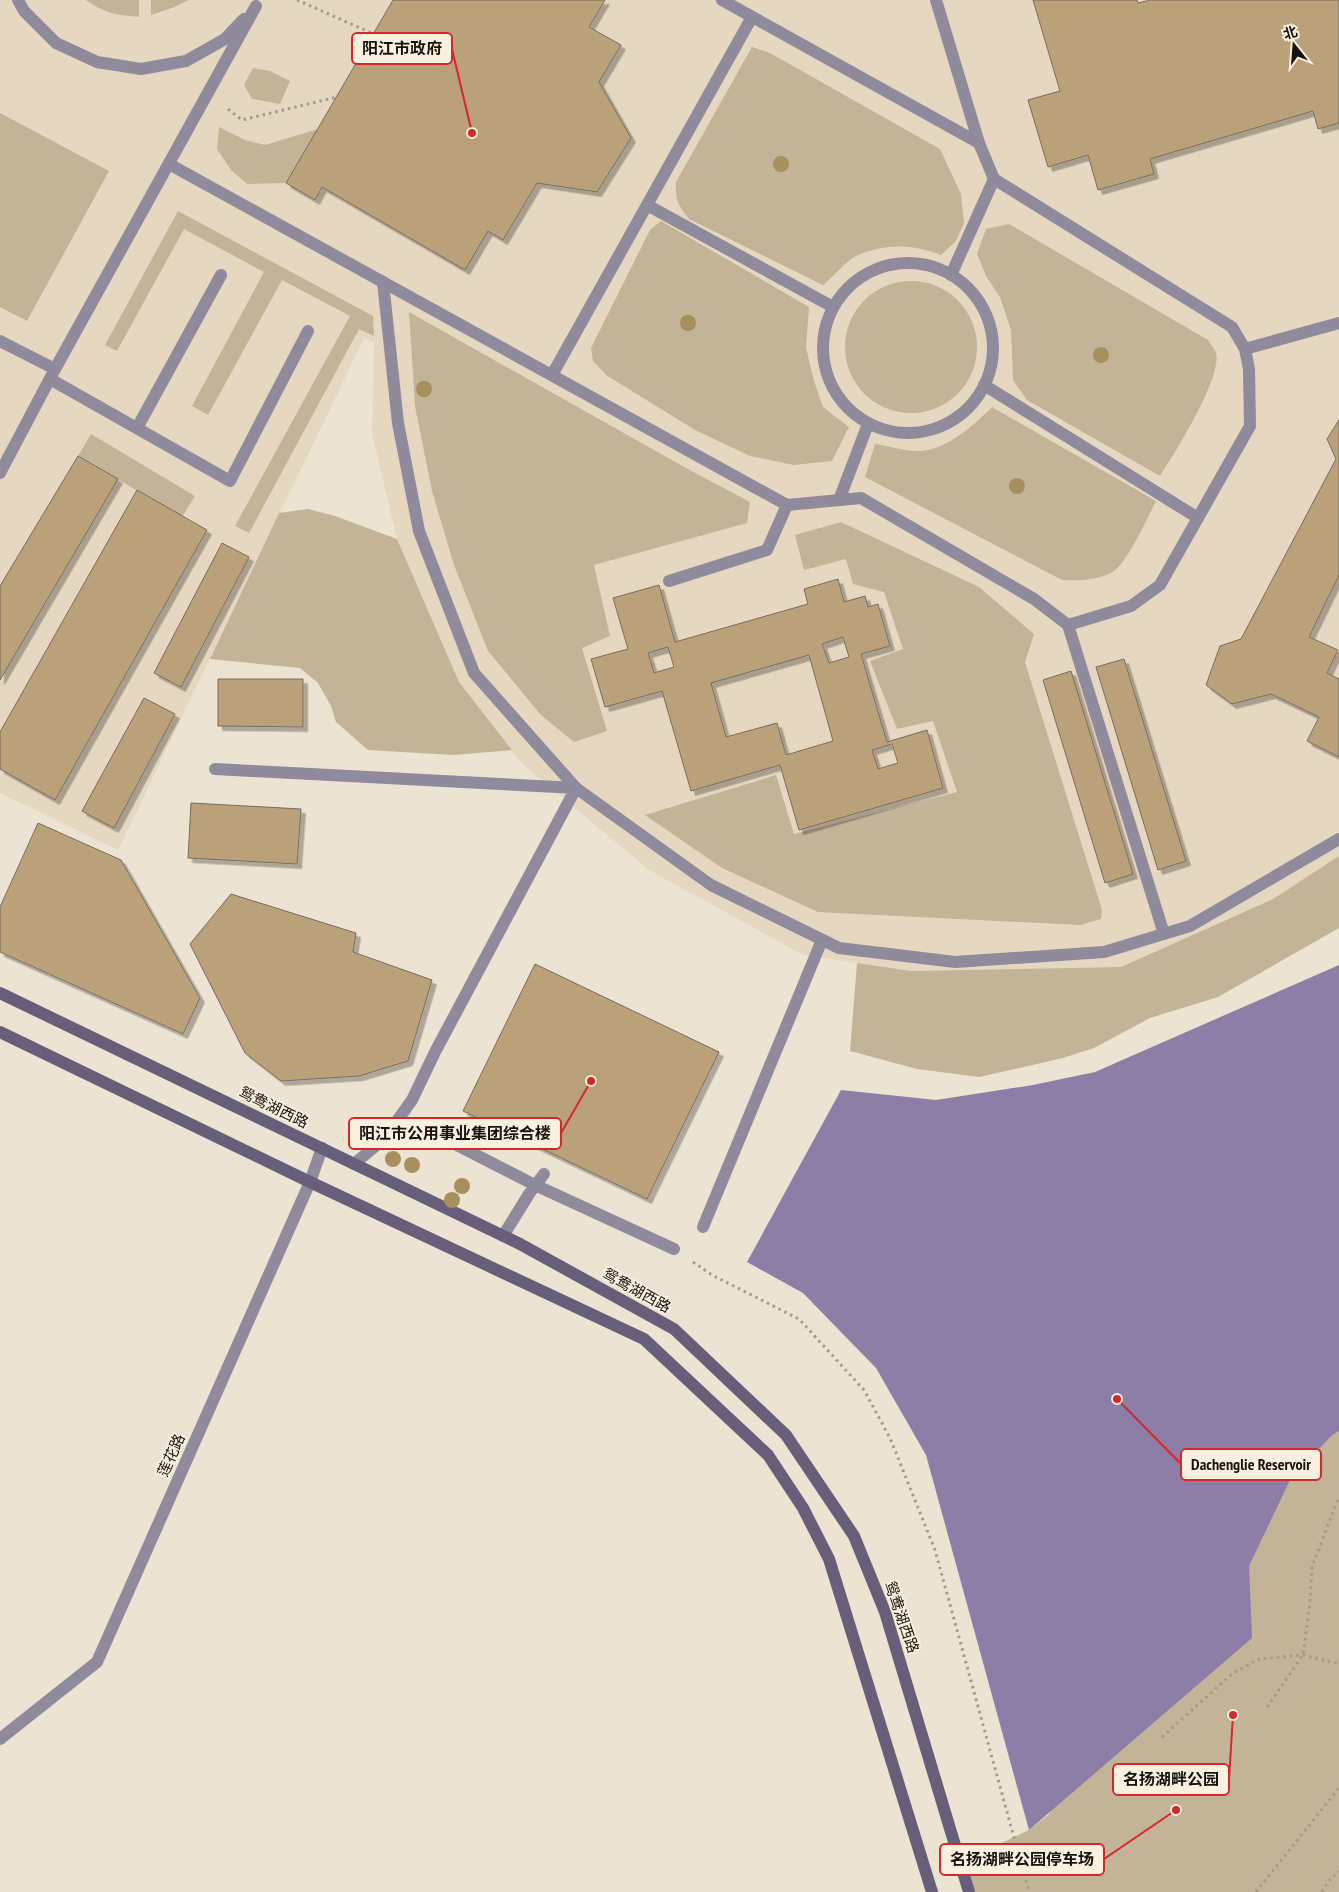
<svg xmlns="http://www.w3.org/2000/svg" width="1339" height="1892" font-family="'PT Sans Narrow','Noto Sans SC',sans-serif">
	<defs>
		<filter id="shadow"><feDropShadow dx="4.5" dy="4.5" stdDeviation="0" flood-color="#0004"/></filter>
	</defs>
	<rect width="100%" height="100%" fill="#ede3d2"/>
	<!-- built -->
	<path fill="#e6d7c0" d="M 0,0 L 1339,0 L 1339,856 L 1273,899 L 1121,967 L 911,971 L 803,955 L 649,870 L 519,761 L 459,682 L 397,539 L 372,434 L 374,342 L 364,338 L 118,850 L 0,793 Z"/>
	<!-- green -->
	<g fill="#c3b397">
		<path d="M 86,0 L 139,0 L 139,17 C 116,15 104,13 86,0 Z"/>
		<path d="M 151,0 L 189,0 L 172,8 L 151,15 Z"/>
		<path d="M 752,47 L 770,53 L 940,149 L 961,194 L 964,223 L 956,241 L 941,255 C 913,244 885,243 856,256 C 846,261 833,277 823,285 L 689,219 C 678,205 675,200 676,182 Z"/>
		<path d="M 253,68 L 270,71 L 290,81 L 280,104 L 252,99 L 244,85 Z"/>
		<path d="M 0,113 L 109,171 L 27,321 L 0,307 Z"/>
		<path d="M 219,127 L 245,140 L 265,145 L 318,129 L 286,183 L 247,184 L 231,170 L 217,149 Z"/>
		<path d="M 178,211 L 373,316 L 374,336 L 359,329 L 249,533 L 235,526 L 350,316 L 282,280 L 208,415 L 192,406 L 264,272 L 184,229 L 117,351 L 105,345 Z"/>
		<path d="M 661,221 L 809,307 L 806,347 L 814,381 L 823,407 L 849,427 L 832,461 L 794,465 L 750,456 L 695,430 L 606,375 L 593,361 L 591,348 L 650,230 Z"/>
		<path d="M 1009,224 L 1208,340 C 1210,344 1215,349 1216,353 C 1222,378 1175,453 1160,476 L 1027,400 L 1013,380 L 1011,330 L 1000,297 L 986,276 L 977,254 L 986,229 Z"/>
		<circle cx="911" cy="347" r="66"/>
		<path d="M 409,312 L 686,468 L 750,502 L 747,523 L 594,565 L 610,636 L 582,648 L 607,731 L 574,742 L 541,715 L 488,651 L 454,565 L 432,491 L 415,406 Z"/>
		<path d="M 992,407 L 1156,501 C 1148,517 1126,566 1111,573 C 1095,580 1079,581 1062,580 L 865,477 L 875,444 C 889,446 907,452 921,451 C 948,449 974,425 992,407 Z"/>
		<path d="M 91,434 L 195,496 L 182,517 L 78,456 Z"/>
		<path d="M 308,509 L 335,516 L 397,539 L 459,682 L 512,750 L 454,755 L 368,750 L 336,722 L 331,706 L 318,683 L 300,668 L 210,659 L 279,513 Z"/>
		<path d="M 841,522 L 979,587 L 1034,634 L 1025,662 L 1102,910 L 1101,919 L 1080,925 L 818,912 L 722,868 L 645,815 L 776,775 L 794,834 L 957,792 L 933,721 L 897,729 L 870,661 L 903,649 L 884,592 L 853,584 L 846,559 L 804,570 L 795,535 Z"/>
		<path d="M 1339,856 L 1339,928 L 1218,997 L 1150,1018 L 1094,1048 L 1063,1058 L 979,1077 L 917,1069 L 850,1051 L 857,963 L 911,971 L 1121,967 L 1273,899 Z"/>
		<path d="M 1339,1408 L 1339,1892 L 974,1892 L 966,1860 L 1029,1830 L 1048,1815 L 1219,1564 Z"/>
	</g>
	<!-- water -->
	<path fill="#8c7ea6" d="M 1339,965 L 1339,1431 L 1332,1435 L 1290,1480 L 1249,1566 L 1252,1638 L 1029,1830 L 926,1455 L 876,1368 L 803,1293 L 747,1262 L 841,1090 L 936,1100 L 1033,1085 L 1095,1072 Z"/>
	<!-- building -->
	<g fill="#baa179" stroke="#766d5e" fill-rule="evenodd" filter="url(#shadow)">
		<path d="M 393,0 L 605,0 L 589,27 L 621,45 L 599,82 L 631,138 L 597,192 L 537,183 L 503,240 L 488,231 L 465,270 L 322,187 L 315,200 L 286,183 Z"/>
		<path d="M 1033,0 L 1137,0 L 1138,3 L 1150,0 L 1339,0 L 1339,123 L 1318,129 L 1313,111 L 1150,159 L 1154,174 L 1098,190 L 1088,155 L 1048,167 L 1028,100 L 1060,91 Z"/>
		<path d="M 1339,420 L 1339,575 L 1309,637 L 1338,650 L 1327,673 L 1339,679 L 1339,757 L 1307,741 L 1319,717 L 1271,694 L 1232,704 L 1206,685 L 1220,646 L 1241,639 L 1336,459 L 1327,439 Z"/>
		<path d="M 78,456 L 118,479 L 0,680 L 0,586 Z"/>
		<path d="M 137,490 L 207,530 L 55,800 L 0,769 L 0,732 Z"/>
		<path d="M 222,543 L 249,557 L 181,687 L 154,673 Z"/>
		<path d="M 838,579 L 844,602 L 865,596 L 868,607 L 878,604 L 890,646 L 861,654 L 887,742 L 927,730 L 943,788 L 799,830 L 780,765 L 691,791 L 662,691 L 605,707 L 591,659 L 628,649 L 613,598 L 659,585 L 675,642 L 808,604 L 804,589 ZM 843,637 L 849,657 L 829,663 L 822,644 ZM 668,647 L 674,667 L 654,673 L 648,653 ZM 809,655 L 833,741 L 786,755 L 777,723 L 726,737 L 711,683 ZM 892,744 L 898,763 L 878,769 L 872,750 Z"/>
		<path d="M 1124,659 L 1186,861 L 1158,870 L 1096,667 Z"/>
		<path d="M 1071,671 L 1133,874 L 1105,883 L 1043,680 Z"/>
		<path d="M 218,679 L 303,679 L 303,727 L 218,726 Z"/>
		<path d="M 144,698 L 175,714 L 114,828 L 82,811 Z"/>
		<path d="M 191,803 L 301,809 L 297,864 L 188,858 Z"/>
		<path d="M 38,823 L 121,860 L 200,998 L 183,1034 L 0,952 L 0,907 Z"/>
		<path d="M 231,894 L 356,933 L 353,952 L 432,980 L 408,1061 L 359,1076 L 281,1081 L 245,1053 L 190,944 Z"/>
		<path d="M 535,964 L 719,1052 L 647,1199 L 463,1111 Z"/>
	</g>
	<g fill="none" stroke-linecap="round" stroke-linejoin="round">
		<!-- path -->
		<g stroke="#a29b8d" stroke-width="3" stroke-dasharray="2.5 4" stroke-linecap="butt">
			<path d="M 297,0 L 374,34"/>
			<path d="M 228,109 L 242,120 L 337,97"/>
			<path d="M 693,1262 L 712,1275 L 799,1319 L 864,1390 L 890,1438 L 935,1550 L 1029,1892"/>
			<path d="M 1267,1707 L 1303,1655 L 1310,1602 L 1312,1567 L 1339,1496"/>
			<path d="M 1162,1737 L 1232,1674 L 1259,1659 L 1303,1655 L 1334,1663 L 1339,1663"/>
			<path d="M 1256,1892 L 1339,1788"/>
			<path d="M 1322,1892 L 1328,1882 L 1339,1871"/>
		</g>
		<!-- service -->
		<g stroke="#8f8a9c" stroke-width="12">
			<path d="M 18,0 L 24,11 L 56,43 L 97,62 L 141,69 L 186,61 L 225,39 L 244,19"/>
			<path d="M 722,0 L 979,143 L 936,0"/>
			<path d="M 169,164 L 787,505 L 861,498 L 1034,599 L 1068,625 L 1131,606 L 1160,585 L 1250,426 L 1249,369 L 1245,349 L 1232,327 L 994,179 L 979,143"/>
			<path d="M 647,205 L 833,307"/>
			<circle cx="908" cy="348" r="85"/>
			<path d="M 951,275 L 994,179"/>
			<path d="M 383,282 L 398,423 L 419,531 L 474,673 L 576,788 L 711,885 L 839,948 L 955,962 L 1104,952 L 1190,926 L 1339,839"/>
			<path d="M 0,341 L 55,369 L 0,473"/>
			<path d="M 1245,349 L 1339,323"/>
			<path d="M 55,369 L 256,6"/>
			<path d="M 552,375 L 752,17"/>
			<path d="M 50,379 L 230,481 L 308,331"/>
			<path d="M 984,385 L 1198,518"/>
			<path d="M 137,428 L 221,275"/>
			<path d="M 839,500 L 868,424"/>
			<path d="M 669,581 L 767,550 L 787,505"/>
			<path d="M 1068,625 L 1164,934"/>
			<path d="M 215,769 L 576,788 L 435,1052 L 412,1100 L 384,1139 L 354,1164"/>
			<path d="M 441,1137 L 535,1185 L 674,1249"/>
			<path d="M 703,1227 L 822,940"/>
			<path d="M 503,1236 L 529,1194 L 544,1174"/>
		</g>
		<!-- minor -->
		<path stroke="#8f8a9c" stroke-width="12" d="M 0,1739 L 97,1662 L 310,1182 L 322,1148"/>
		<!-- secondary -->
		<g stroke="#675f79" stroke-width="12">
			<path d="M 0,993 L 520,1244 L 674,1329 L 786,1435 L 854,1536 L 885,1612 L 969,1892"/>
			<path d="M 0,1032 L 310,1182 L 644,1339 L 768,1455 L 803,1508 L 829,1559 L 932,1892"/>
		</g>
	</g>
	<!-- trees -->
	<g fill="#a7905e">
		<circle cx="781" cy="164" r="8"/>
		<circle cx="688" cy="323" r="8"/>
		<circle cx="1101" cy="355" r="8"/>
		<circle cx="424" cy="389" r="8"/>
		<circle cx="1017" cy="486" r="8"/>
		<circle cx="393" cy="1159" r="8"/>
		<circle cx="412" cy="1165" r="8"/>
		<circle cx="462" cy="1186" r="8"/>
		<circle cx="452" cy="1200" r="8"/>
	</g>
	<g text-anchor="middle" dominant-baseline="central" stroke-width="4" stroke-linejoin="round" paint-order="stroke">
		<!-- street labels -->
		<g font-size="15" fill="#16130d" stroke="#faf0df">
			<text transform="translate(274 1107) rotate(26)">鸳鸯湖西路</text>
			<text transform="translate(637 1290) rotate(29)">鸳鸯湖西路</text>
			<text transform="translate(171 1455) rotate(-66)">莲花路</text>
			<text transform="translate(902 1617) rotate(71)">鸳鸯湖西路</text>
		</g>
	</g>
	<!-- callouts -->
	<path fill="none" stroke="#d62828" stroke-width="2" d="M472 133L452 49M591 1081L561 1133M1117 1399L1181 1464M1233 1715L1229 1779M1176 1810L1104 1859"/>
	<g fill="#d62828" stroke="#faf0df" stroke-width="2">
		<circle cx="472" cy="133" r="5"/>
		<circle cx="591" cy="1081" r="5"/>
		<circle cx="1117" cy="1399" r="5"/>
		<circle cx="1233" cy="1715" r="5"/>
		<circle cx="1176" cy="1810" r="5"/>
	</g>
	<g fill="#faf0df" stroke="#d62828" stroke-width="2">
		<rect x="352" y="33" width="100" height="31" rx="5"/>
		<rect x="349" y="1118" width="212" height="31" rx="5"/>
		<rect x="1181" y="1449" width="140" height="31" rx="5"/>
		<rect x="1113" y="1764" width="116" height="31" rx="5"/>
		<rect x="940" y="1844" width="164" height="31" rx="5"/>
	</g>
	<g font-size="16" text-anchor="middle" font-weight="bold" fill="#16130d">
		<text x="402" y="54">阳江市政府</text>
		<text x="455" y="1139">阳江市公用事业集团综合楼</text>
		<text x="1251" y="1470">Dachenglie Reservoir</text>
		<text x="1171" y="1785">名扬湖畔公园</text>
		<text x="1022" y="1865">名扬湖畔公园停车场</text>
	</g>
	<!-- north arrow -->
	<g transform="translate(1294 45) rotate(343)" stroke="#faf0df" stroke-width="4" paint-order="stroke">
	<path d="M0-4L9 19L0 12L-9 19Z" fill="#16130d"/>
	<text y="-8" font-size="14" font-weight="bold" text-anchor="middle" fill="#16130d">北</text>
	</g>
</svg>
